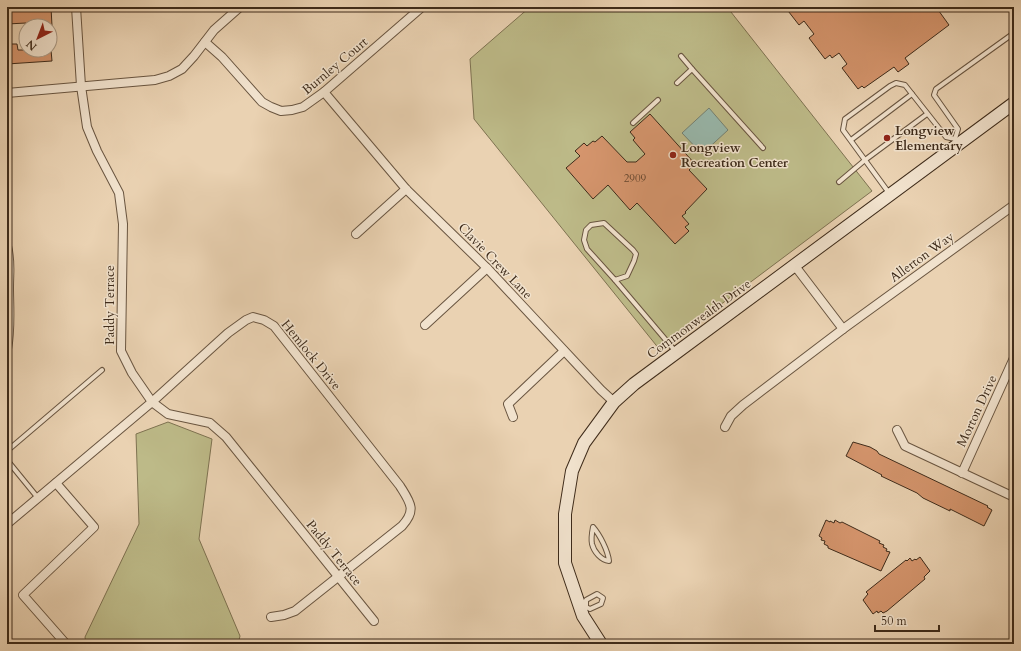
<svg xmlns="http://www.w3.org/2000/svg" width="1021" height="651" font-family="Cardo,serif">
	<rect width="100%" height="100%" fill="#ead2b2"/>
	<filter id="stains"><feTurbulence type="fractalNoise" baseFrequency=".005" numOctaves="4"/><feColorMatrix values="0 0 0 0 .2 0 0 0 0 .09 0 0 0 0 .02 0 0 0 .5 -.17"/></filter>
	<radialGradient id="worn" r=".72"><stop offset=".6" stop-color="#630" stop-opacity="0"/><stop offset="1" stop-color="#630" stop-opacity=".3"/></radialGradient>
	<!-- green -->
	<g fill="#bdba88" stroke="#7e7251">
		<path d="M 530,7 L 727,7 L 872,191 L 660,350 L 474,119 L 470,59 Z"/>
		<path d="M 168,422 L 212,439 L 199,539 L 240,636 L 238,644 L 86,644 L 85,637 L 139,524 L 136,434 Z"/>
	</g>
	<!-- water -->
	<path fill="#98b8ac" stroke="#748072" d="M 709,108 L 728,130 L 702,154 L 682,133 Z"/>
	<!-- building -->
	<g fill="#d5956d" stroke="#3e2b1a">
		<path d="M 7,7 L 51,7 L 52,26 L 26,26 L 26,23 L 7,24 Z"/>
		<path d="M 785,7 L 936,7 L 949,25 L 905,58 L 909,64 L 898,72 L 894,67 L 864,88 L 862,86 L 858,89 L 842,68 L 847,64 L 839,53 L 832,58 L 830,55 L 825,59 L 809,38 L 814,34 L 804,21 L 799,25 Z"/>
		<path d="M 7,44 L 17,44 L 18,50 L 51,50 L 52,61 L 7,64 Z"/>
		<path d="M 650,114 L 695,164 L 689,170 L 707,189 L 685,212 L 686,213 L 682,216 L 689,224 L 685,227 L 689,231 L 675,244 L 637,203 L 630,210 L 608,185 L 593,199 L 566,168 L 580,156 L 575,151 L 584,143 L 587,146 L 593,141 L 595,142 L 602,136 L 627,162 L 636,162 L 645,154 L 633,140 L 635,138 L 630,132 Z"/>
		<path d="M 853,442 L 870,447 L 877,451 L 879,454 L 988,506 L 987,507 L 992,510 L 984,526 L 950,509 L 950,511 L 923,498 L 917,493 L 881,476 L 882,475 L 846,456 Z"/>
		<path d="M 826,520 L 830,522 L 830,521 L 834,523 L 835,520 L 840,523 L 842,522 L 880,541 L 879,543 L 884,545 L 883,547 L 887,549 L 886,551 L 890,552 L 881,571 L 828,548 L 828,546 L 824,544 L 825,541 L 821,540 L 822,538 L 819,536 Z"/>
		<path d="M 920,557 L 930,571 L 924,577 L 925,579 L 887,611 L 883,613 L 881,611 L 878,613 L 877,611 L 873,614 L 863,600 L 868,594 L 866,592 L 906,560 L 907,561 L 910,558 L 912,561 L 915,559 L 916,560 Z"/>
	</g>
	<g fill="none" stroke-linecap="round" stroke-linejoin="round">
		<!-- lane casing -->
		<g stroke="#695540" stroke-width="6">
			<g id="lane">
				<path d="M 681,56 L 692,69"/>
				<path d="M 677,83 L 692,69 L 763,148"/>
				<path d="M 633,123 L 658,100"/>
				<path d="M 955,139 L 958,129 L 934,95 L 936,89 L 1014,33"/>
				<path d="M 851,140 L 912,94"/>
				<path d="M 839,182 L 865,160 L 927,114"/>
				<path d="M 889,193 L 843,130 L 845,119 L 890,86 L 896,83 L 905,85 L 946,137 L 955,139 L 958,143"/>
				<path d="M 604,223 L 633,250 L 636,254 L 634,261 L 627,276 L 615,280 L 587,249 L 584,240 L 586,230 L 591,225 Z"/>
				<path d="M 615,280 L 676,352"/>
				<path d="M 7,451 L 102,370"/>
				<path d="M 7,460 L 38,498"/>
				<path d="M 593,527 C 600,535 608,551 609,561 C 601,560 594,552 592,544 C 591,539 592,532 593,527 Z"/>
				<path d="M 597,594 L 603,598 L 601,604 L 590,609 L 586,607 L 586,600 Z"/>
			</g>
		</g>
		<!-- street casing -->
		<g stroke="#695540" stroke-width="10">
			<g id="street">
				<path d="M 76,7 L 81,86 L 87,127 L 97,151 L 119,193 L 123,224 L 121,351 L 132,373 L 152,402 L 168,414 L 210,423 L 226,437 L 374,621"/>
				<path d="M 205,42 L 222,57 L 262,102 L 271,107 L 281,111 L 292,110 L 303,107 L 324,92 L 422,7"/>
				<path d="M 324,92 L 406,189 L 487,268 L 601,390 L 614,402"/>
				<path d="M 7,93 L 155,80 L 169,76 L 182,69 L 194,56 L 214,30 L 240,7"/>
				<path d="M 356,234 L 406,189"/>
				<path d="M 7,246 C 11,262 9,271 9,287 C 9,307 11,329 7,349"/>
				<path d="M 795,266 L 843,329"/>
				<path d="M 425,325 L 487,268"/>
				<path d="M 513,417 L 508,404 L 564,351"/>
				<path d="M 725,427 L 731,416 L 743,405 L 843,329 L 1014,205"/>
				<path d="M 897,430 L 905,446 L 1014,497"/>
				<path d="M 962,473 L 1014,358"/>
				<path d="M 56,483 L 94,527 L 23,595 L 66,644"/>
				<path d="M 7,524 L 152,402 L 228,333 L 246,320 L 253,317 L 264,320 L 274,326 L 400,486 C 410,502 417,510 402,526 L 295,611 L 284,615 L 271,617"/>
			</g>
		</g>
		<!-- secondary casing -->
		<g stroke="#3e2b1a" stroke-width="14">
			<path id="secondary" d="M 601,644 L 583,616 L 565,563 L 565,514 L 572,471 L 584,443 L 614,402 L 634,384 L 1014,103"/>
		</g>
		<!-- lane -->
		<use href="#lane" stroke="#f1e2cd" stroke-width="4"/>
		<!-- street -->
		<use href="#street" stroke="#f1e2cd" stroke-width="8"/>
		<!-- secondary -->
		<use href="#secondary" stroke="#f1e2cd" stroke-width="12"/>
	</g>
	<!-- markers -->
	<g fill="#8f2418" stroke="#f1e2cd" stroke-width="1.5">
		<circle cx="887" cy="138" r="4"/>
		<circle cx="673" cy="155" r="4"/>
	</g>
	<g text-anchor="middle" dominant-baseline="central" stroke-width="3" stroke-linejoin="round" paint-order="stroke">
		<!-- number labels -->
		<g font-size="11" fill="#64462f">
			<text x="635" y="178">2909</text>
		</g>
		<!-- street labels -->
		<g font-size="13" fill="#3e2b1a" stroke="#f1e2cd">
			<text transform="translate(335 66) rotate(-40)">Burnley Court</text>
			<text transform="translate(922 257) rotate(-36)">Allerton Way</text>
			<text transform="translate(495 261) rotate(46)">Clavie Crew Lane</text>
			<text transform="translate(110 305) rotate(-90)">Paddy Terrace</text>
			<text transform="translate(699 319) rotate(-36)">Commonwealth Drive</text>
			<text transform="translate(311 355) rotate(51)">Hemlock Drive</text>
			<text transform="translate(977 411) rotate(-65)">Morton Drive</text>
			<text transform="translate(334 553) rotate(51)">Paddy Terrace</text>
		</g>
		<!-- poi labels -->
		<g font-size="13" font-weight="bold" fill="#3e2b1a" stroke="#f1e2cd" text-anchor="start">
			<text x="895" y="131">Longview<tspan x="895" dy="15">Elementary</tspan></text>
			<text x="681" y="148">Longview<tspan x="681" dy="15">Recreation Center</tspan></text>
		</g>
	</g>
	<!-- margin -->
	<rect width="1021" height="651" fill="none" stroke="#ead2b2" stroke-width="24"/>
	<rect x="8" y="8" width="1005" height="635" fill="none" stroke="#3e2b1a" stroke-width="2"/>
	<rect x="12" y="12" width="997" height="627" fill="none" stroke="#3e2b1a"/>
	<!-- north arrow -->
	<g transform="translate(38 38) rotate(222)"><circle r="19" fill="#f1e2cd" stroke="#a99985"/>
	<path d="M0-3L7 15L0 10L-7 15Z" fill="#8f2418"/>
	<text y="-6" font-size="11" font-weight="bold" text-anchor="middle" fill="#3e2b1a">N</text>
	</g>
	<!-- scale -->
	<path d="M875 625v6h64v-6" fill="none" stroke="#3e2b1a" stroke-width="2"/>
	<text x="881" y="625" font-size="12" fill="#3e2b1a" stroke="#f1e2cd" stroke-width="3" paint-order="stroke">50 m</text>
	<rect width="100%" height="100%" filter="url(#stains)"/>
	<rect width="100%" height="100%" fill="url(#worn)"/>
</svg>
